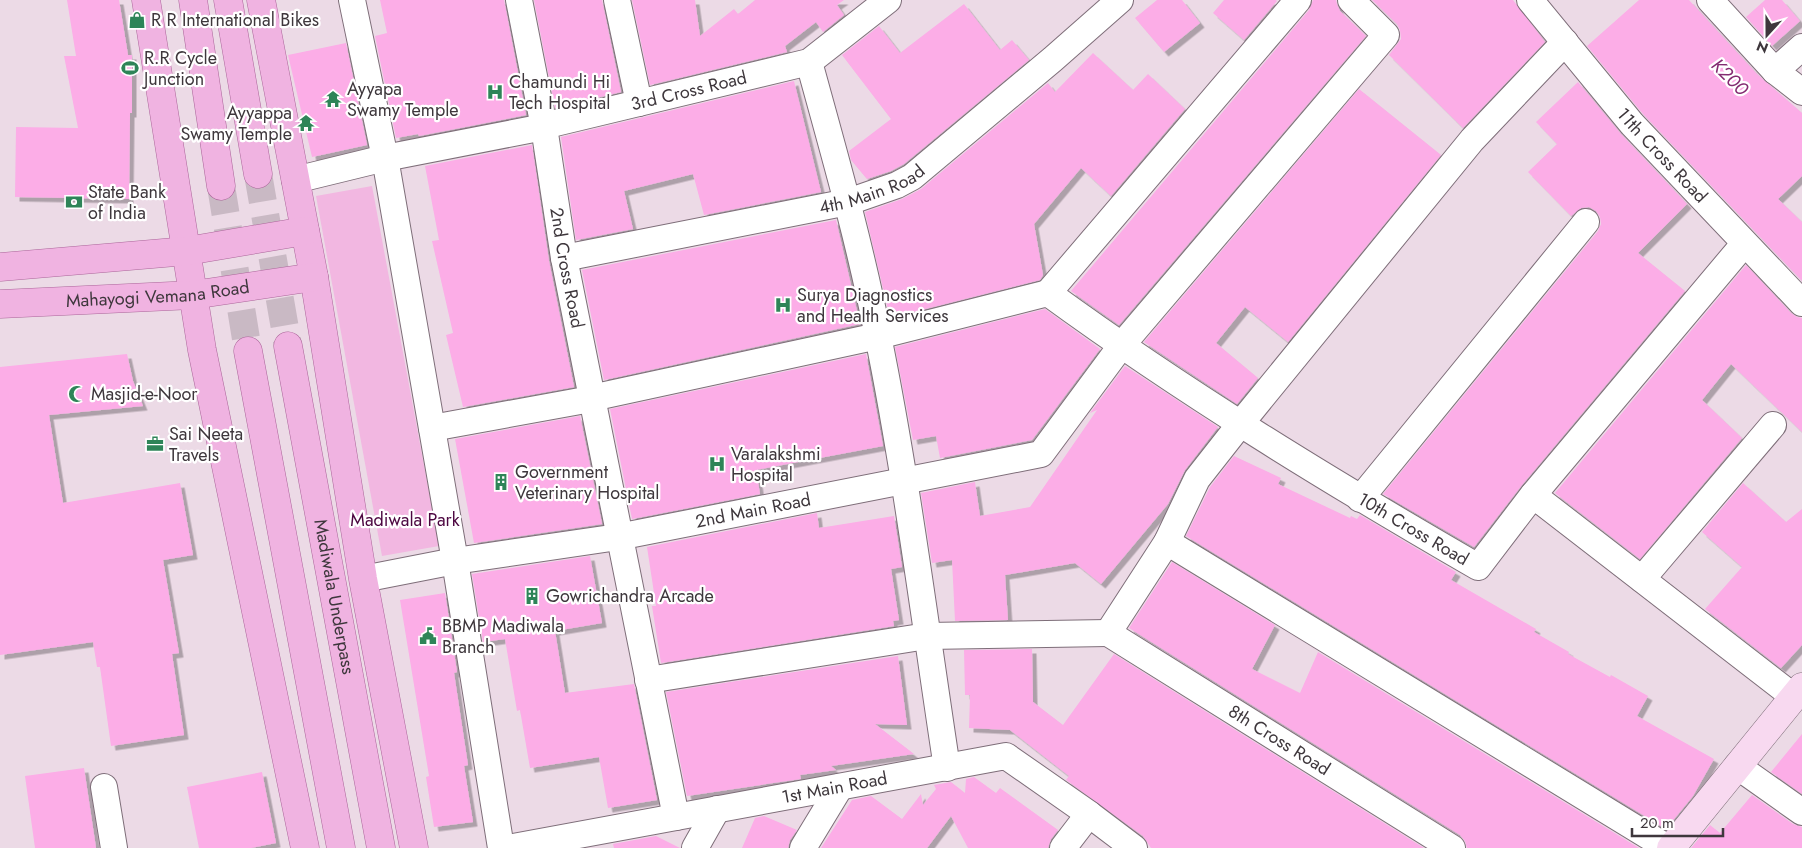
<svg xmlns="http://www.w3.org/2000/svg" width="1802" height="848" font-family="Jost,sans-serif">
	<defs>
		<filter id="shadow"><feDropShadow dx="4.5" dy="4.5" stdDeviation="0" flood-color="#0004"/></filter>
	</defs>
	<rect width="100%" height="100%" fill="#ecdae6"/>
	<!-- green -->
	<path fill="#f2b7e1" d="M 372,186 L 439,546 L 382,556 L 316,196 Z"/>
	<!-- building -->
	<g fill="#fcade7" filter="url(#shadow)">
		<path d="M 67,0 L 119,0 L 128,55 L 132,55 L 132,113 L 130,113 L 129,199 L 15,197 L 16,127 L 78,128 L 64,56 L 76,56 Z"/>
		<path d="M 380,0 L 504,0 L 526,115 L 419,136 L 418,134 L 396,138 L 375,36 L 387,33 Z"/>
		<path d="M 534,0 L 602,0 L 621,92 L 555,108 Z"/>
		<path d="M 632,0 L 695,0 L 700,36 L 734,9 L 738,14 L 755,0 L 844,0 L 837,5 L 844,15 L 823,32 L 816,22 L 785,46 L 787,52 L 650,85 Z"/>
		<path d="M 1157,0 L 1182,0 L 1200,23 L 1164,52 L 1135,18 Z"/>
		<path d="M 1224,0 L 1276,0 L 1277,1 L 1244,40 L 1213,13 Z"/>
		<path d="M 1313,0 L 1336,0 L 1337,4 L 1340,11 L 1366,36 L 1119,325 L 1071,291 L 1309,10 Z"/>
		<path d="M 1372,0 L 1513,0 L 1545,42 L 1463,128 L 1389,55 L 1401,39 L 1400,30 L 1397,24 Z"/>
		<path d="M 1639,0 L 1689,0 L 1757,74 L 1802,113 L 1802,176 L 1778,199 L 1802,222 L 1802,281 L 1643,114 L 1587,46 Z"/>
		<path d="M 1765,0 L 1782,0 L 1800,21 L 1772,46 L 1746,17 Z"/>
		<path d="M 964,4 L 1000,50 L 1012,40 L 1029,60 L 904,164 L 891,171 L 867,179 L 851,160 L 849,151 L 891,119 L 842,55 L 879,26 L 900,53 Z"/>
		<path d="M 346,43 L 367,145 L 312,157 L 288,55 Z"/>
		<path d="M 1093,53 L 1133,90 L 1148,74 L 1185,109 L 1111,196 L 1081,168 L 1034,224 L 1043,275 L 1040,280 L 890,318 L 865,212 L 902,199 L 921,189 L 1048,83 L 1055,92 Z"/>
		<path d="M 794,81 L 821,192 L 704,215 L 693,174 L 624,191 L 633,229 L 576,240 L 561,137 Z"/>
		<path d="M 1578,82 L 1621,134 L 1687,204 L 1638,253 L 1685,291 L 1522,485 L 1474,547 L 1383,494 L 1598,231 L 1601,224 L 1600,217 L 1596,211 L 1589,207 L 1581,208 L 1571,216 L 1528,172 L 1557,144 L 1536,122 Z"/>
		<path d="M 1359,89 L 1441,155 L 1288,342 L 1245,307 L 1216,343 L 1258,378 L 1237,404 L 1144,342 Z"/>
		<path d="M 532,145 L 549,261 L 574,387 L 463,407 L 446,335 L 453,333 L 432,241 L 439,240 L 425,166 Z"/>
		<path d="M 836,220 L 860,324 L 604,380 L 582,270 Z"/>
		<path d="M 1746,265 L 1791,313 L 1797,317 L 1802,318 L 1802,432 L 1731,364 L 1702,400 L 1742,438 L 1640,559 L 1555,493 Z"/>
		<path d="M 1045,309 L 1100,349 L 1032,440 L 940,458 L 936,436 L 913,440 L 895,347 Z"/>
		<path d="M 127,354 L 133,381 L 143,406 L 49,415 L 63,503 L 180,483 L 193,555 L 163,560 L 179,653 L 172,654 L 184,735 L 111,746 L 100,667 L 97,667 L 93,642 L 0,655 L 0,367 Z"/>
		<path d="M 866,354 L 883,446 L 756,470 L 760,494 L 632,519 L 610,409 Z"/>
		<path d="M 1125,366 L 1218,427 L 1185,470 L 1168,504 L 1101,584 L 1075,563 L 1005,575 L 1008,620 L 955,621 L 952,560 L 932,563 L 921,493 L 975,482 L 980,516 L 1030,507 L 1097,410 L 1090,413 Z"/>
		<path d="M 580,416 L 602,524 L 474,543 L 455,439 Z"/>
		<path d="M 1234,456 L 1281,478 L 1278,484 L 1350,518 L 1351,516 L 1357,519 L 1360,515 L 1456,572 L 1451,580 L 1536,629 L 1534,632 L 1569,652 L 1568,654 L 1610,677 L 1611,675 L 1648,696 L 1637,716 L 1714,759 L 1693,796 L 1666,829 L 1186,536 L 1210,487 Z"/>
		<path d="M 1743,483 L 1786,522 L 1802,509 L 1802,645 L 1781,668 L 1705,609 L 1742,567 L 1702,532 Z"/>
		<path d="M 817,513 L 819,528 L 894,516 L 902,567 L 891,569 L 899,620 L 893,621 L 894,626 L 661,663 L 652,606 L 656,606 L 647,547 Z"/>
		<path d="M 590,556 L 602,623 L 555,631 L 565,693 L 634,684 L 657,800 L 608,808 L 599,757 L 530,768 L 520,710 L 517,711 L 505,639 L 483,642 L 472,574 Z"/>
		<path d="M 1172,562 L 1275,625 L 1252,669 L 1300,693 L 1318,652 L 1639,848 L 1467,848 L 1465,841 L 1460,835 L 1129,628 Z"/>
		<path d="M 445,593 L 457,672 L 454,673 L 468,765 L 464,766 L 473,822 L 434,827 L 426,777 L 429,776 L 400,600 Z"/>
		<path d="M 1032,649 L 1033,702 L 1063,725 L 1114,654 L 1424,848 L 1151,848 L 1143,836 L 1066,780 L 1069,776 L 1010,730 L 969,728 L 970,695 L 965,695 L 964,650 Z"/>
		<path d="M 898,656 L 907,725 L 875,724 L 914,754 L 831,766 L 836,770 L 800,775 L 801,779 L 780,782 L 687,796 L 666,692 Z"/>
		<path d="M 1802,734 L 1802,794 L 1771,772 Z"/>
		<path d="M 84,768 L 96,848 L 35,848 L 25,776 Z"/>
		<path d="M 262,772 L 276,843 L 251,848 L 199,848 L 187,787 Z"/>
		<path d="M 974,777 L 996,793 L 1000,788 L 1058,830 L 1051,839 L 1048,848 L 968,848 L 951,816 L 927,848 L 821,848 L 852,800 L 871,796 L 902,819 L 921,794 L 923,805 L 936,789 L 934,785 L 951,782 L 965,793 L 966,779 Z"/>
		<path d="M 1752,795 L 1793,824 L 1802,827 L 1802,848 L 1691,848 L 1710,825 L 1720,833 Z"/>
		<path d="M 764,816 L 797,830 L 790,840 L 788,848 L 742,848 L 755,818 Z"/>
		<path d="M 656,836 L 680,848 L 614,848 L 613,844 Z"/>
	</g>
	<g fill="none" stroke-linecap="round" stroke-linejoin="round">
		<!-- primary-tunnel -->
		<g stroke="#c9b9c4" stroke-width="28" stroke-dasharray="28 14" stroke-linecap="butt">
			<path d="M 258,174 L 288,346"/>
			<path d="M 221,186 L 248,351"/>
		</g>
		<!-- minor casing -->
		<g stroke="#7e6e79" stroke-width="28">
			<g id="minor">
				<path d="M 352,0 L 385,158 L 455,561 L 501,848"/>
				<path id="s1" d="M 519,0 L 544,127 L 564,258 L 676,817"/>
				<path d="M 617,0 L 639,103"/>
				<path id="s2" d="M 1530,0 L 1632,124 L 1802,303"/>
				<path d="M 1710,0 L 1775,71 L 1802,92"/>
				<path d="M 809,62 C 834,153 860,243 878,336 C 907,479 925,624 947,768"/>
				<path d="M 1775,71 L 1802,47"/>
				<path id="s3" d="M 295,180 L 385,158 L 544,127 L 547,125 L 809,62 L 888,0"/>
				<path id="s4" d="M 564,258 L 848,202 L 897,185 L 912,177 L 1053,59 L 1120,0"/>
				<path d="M 1048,293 L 1298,0"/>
				<path id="s5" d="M 432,428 L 591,399 L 596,397 L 878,336 L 1048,293 C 1185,393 1331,482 1478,567 L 1533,495 L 1794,697"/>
				<path d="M 1533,495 L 1744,244"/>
				<path d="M 1360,499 L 1586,222"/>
				<path d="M 1167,542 L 1668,848"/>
				<path id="s6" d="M 363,579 L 455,561 L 618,537 L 1041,454 L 1121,346 L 1386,35 L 1351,0"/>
				<path d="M 1642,579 L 1773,425"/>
				<path d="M 1108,633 L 1167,542 L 1197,479 L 1241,423 L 1472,140 L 1565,42"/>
				<path id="s7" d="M 1108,633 L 1452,848"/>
				<path d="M 648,680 L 927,636 L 1108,633"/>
				<path d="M 1737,766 L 1802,812"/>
				<path d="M 104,787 L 114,848"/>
				<path id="s8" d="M 508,848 L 1006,756 L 1089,814 L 1134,848"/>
				<path d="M 695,848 L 717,809"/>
				<path d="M 803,848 L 840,787"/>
				<path d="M 1063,848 L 1089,814"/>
			</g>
		</g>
		<!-- secondary casing -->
		<g stroke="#7e6e79" stroke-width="29">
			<path id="secondary" d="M 1671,848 L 1802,687"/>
		</g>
		<!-- primary casing -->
		<g stroke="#ab669a" stroke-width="29">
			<g id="primary">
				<path d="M 146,0 L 202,350 L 305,848"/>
				<path d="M 193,0 L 221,186"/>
				<path d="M 228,0 L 258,174"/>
				<path d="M 261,0 L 314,277 L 363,579 L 414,848"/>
				<path d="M 0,267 L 187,251 L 305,231"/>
				<path id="s9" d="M 0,304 L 193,295 L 314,277"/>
				<path id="s10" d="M 288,346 L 381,848"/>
				<path d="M 248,351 L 341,848"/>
			</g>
		</g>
		<!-- minor -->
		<use href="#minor" stroke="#fff" stroke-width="26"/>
		<!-- secondary -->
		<use href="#secondary" stroke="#f8d9f0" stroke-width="28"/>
		<!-- primary -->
		<use href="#primary" stroke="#f0b3e1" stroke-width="28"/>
	</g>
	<!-- icons -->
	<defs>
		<g id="shop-bare" transform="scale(1.35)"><path d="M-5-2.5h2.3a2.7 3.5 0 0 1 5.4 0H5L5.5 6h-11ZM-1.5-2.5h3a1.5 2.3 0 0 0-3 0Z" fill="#2e8458" stroke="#fff" stroke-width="2.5" paint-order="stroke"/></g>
		<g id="stadium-bare" transform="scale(1.35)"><path d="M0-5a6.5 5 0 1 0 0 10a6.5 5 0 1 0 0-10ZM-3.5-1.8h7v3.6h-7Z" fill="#2e8458" stroke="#fff" stroke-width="2.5" paint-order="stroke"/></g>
		<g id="hospital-bare" transform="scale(1.35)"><path d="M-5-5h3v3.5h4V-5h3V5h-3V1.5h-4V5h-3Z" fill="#2e8458" stroke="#fff" stroke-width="2.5" paint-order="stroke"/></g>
		<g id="temple-bare" transform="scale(1.35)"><path d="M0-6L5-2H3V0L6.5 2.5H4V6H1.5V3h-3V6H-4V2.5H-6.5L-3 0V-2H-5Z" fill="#2e8458" stroke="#fff" stroke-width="2.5" paint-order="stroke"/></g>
		<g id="bank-bare" transform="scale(1.35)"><path d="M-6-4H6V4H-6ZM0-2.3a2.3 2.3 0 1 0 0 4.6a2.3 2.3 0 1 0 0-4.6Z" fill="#2e8458" stroke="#fff" stroke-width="2.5" paint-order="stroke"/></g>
		<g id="mosque-bare" transform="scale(1.35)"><path d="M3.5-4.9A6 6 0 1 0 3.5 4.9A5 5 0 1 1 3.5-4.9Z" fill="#2e8458" stroke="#fff" stroke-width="2.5" paint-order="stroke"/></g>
		<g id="office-bare" transform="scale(1.35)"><path d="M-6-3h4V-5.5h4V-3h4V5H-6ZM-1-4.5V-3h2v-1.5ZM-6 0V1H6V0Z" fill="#2e8458" stroke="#fff" stroke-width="2.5" paint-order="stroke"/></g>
		<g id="building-bare" transform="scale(1.35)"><path d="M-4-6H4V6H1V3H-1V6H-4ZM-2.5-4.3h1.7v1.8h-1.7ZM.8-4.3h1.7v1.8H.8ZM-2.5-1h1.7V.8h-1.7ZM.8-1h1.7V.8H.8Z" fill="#2e8458" stroke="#fff" stroke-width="2.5" paint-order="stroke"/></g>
		<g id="civic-bare" transform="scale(1.35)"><path d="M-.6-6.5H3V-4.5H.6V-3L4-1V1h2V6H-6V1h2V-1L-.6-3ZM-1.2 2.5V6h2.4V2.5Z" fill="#2e8458" stroke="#fff" stroke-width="2.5" paint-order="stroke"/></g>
	</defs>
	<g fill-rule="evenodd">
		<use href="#shop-bare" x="137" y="20"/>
		<use href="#stadium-bare" x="130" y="68"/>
		<use href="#hospital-bare" x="495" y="92"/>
		<use href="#temple-bare" x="333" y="99"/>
		<use href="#temple-bare" x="306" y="123"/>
		<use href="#bank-bare" x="74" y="202"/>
		<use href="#hospital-bare" x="783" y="305"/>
		<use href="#mosque-bare" x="77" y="394"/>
		<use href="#office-bare" x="155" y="444"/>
		<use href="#hospital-bare" x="717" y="464"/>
		<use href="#building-bare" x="501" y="482"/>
		<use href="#building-bare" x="532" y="596"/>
		<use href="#civic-bare" x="428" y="636"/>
	</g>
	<g text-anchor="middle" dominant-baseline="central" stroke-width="4.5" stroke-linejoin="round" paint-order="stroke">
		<!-- poi labels -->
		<g font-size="18" fill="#3e373c" stroke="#fff" text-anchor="start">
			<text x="151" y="20">R R International Bikes</text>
			<text x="144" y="58">R.R Cycle<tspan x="144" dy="21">Junction</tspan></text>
			<text x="509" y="82">Chamundi Hi<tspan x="509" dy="21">Tech Hospital</tspan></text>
			<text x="347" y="89">Ayyapa<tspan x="347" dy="21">Swamy Temple</tspan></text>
			<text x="292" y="113" text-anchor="end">Ayyappa<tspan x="292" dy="21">Swamy Temple</tspan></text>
			<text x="88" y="192">State Bank<tspan x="88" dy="21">of India</tspan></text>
			<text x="797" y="295">Surya Diagnostics<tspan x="797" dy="21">and Health Services</tspan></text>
			<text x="91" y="394">Masjid-e-Noor</text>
			<text x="169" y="434">Sai Neeta<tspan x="169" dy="21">Travels</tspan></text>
			<text x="731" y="454">Varalakshmi<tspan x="731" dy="21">Hospital</tspan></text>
			<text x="515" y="472">Government<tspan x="515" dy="21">Veterinary Hospital</tspan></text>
			<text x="546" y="596">Gowrichandra Arcade</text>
			<text x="442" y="626">BBMP Madiwala<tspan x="442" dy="21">Branch</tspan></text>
		</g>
		<!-- street labels -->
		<g font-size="18" fill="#3e373c" stroke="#fff">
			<text stroke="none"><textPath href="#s3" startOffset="404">3rd Cross Road</textPath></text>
			<text stroke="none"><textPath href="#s2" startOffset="204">11th Cross Road</textPath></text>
			<text stroke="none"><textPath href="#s4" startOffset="316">4th Main Road</textPath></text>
			<text stroke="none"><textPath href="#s1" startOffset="272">2nd Cross Road</textPath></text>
			<text stroke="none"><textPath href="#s9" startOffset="158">Mahayogi Vemana Road</textPath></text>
			<text stroke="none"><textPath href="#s6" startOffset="396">2nd Main Road</textPath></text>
			<text stroke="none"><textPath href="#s5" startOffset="1066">10th Cross Road</textPath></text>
			<text stroke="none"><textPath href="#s10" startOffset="255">Madiwala Underpass</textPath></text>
			<text stroke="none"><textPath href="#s7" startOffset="202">8th Cross Road</textPath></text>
			<text stroke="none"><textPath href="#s8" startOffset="332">1st Main Road</textPath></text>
		</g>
		<!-- park labels -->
		<g font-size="18" fill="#4c0640" stroke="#fff">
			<text x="405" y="520">Madiwala Park</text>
		</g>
		<!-- water labels -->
		<g font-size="19" font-style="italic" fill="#842b72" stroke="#fff">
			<text transform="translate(1730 77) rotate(45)">K200</text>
		</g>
	</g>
	<!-- north arrow -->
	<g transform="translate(1767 35) rotate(201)" stroke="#ffffff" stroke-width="4" paint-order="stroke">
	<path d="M0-4L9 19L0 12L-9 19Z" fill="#3e373c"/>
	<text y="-8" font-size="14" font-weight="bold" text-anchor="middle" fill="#3e373c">N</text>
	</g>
	<!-- scale -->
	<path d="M1632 828v8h91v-8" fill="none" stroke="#3e373c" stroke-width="2.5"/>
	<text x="1640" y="828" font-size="15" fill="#3e373c" stroke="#ffffff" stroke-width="4" paint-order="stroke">20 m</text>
</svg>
